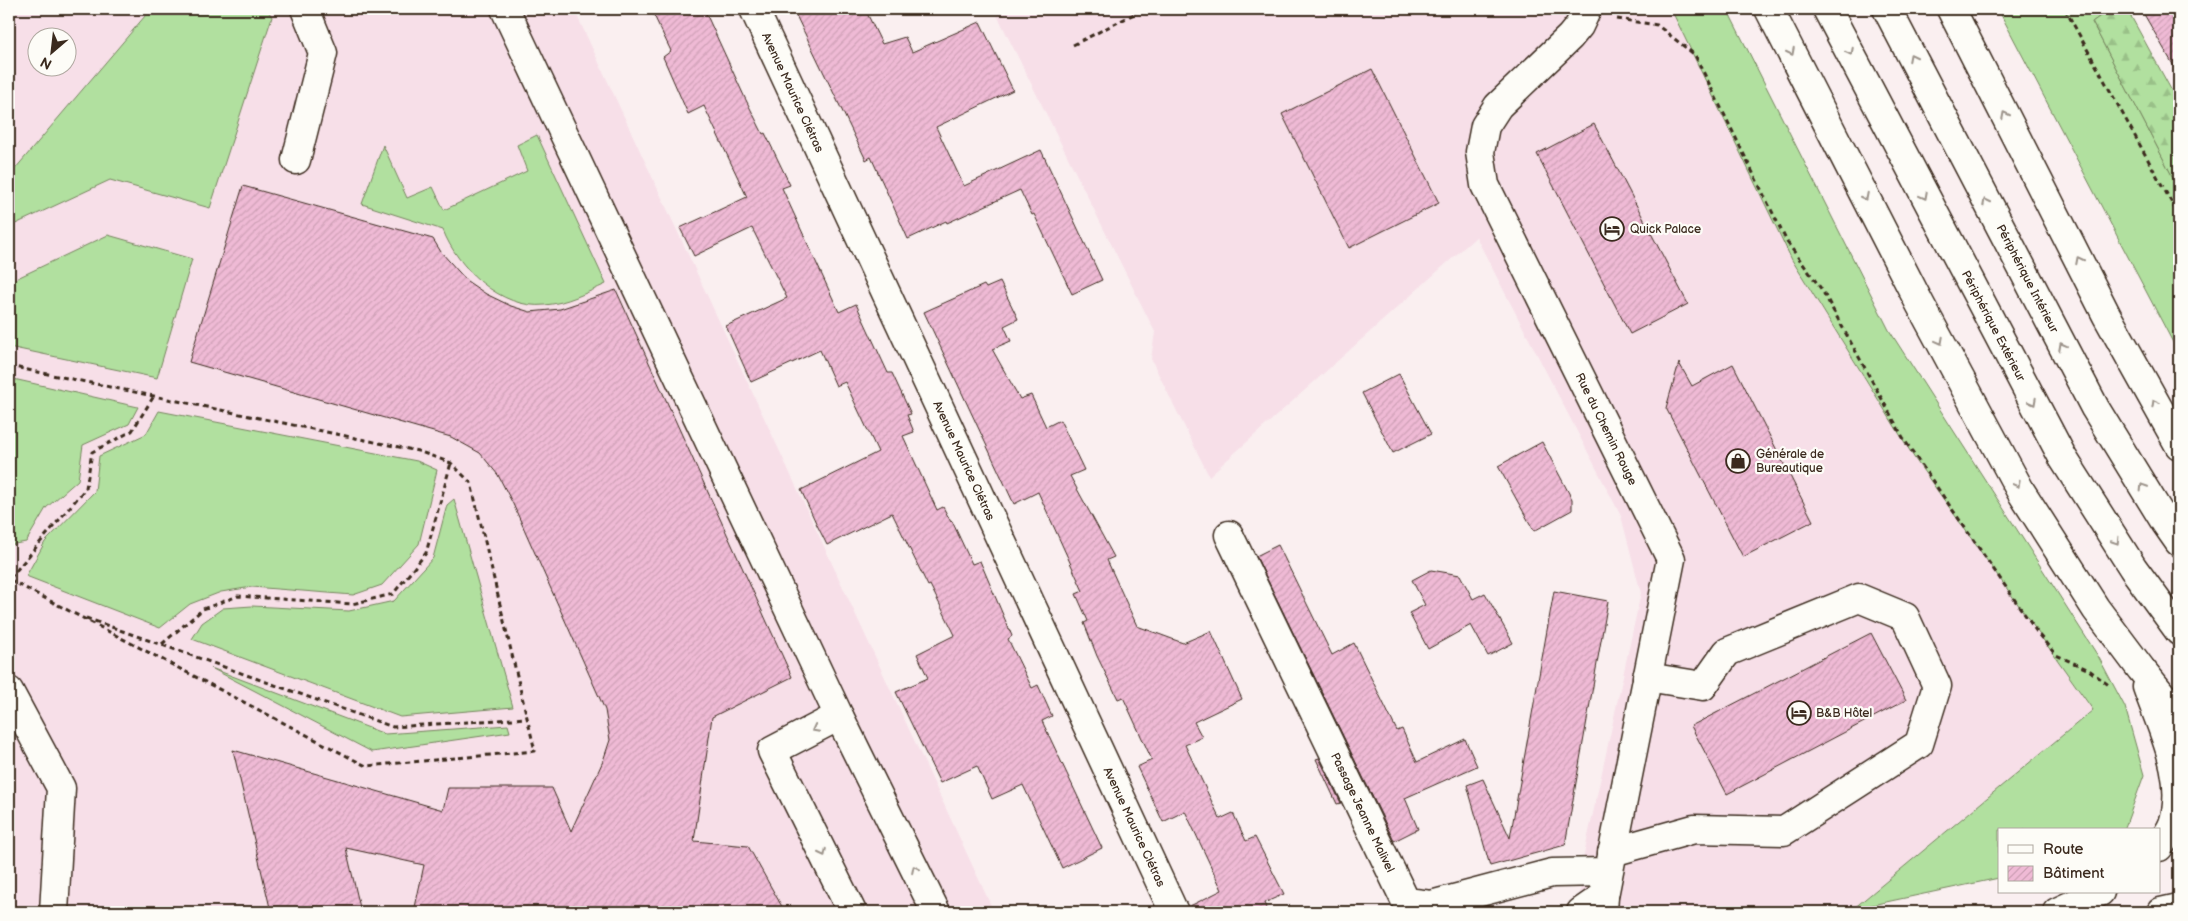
<svg xmlns="http://www.w3.org/2000/svg" width="2188" height="921" font-family="'Balsamiq Sans',sans-serif">
	<defs>
		<pattern id="forest-firs" width="22" height="20" patternUnits="userSpaceOnUse" patternTransform="scale(1.25)"><rect width="22" height="20" fill="#b1e09f"/><path d="M5 1l3.5 6h-7zM16 11l3.5 6h-7z" fill="#99c088"/></pattern>
		<pattern id="building-hatch" width="6" height="6" patternUnits="userSpaceOnUse" patternTransform="scale(1.25)"><rect width="6" height="6" fill="#efbad5"/><path d="M-1 1l2-2M0 6l6-6M5 7l2-2" fill="none" stroke="#cea0b6"/></pattern>
	</defs>
	<rect width="100%" height="100%" fill="#faeff0"/>
	<filter id="ink" filterUnits="userSpaceOnUse"><feTurbulence type="fractalNoise" baseFrequency=".02" numOctaves="2"/><feDisplacementMap in="SourceGraphic" scale="10" xChannelSelector="R" yChannelSelector="G"/><feConvolveMatrix kernelMatrix="1 2 1 2 8 2 1 2 1" color-interpolation-filters="sRGB"/></filter>
	<g filter="url(#ink)">
		<!-- built -->
		<g fill="#f7dfe8" fill-rule="evenodd">
			<path d="M 9,9 L 574,9 L 994,912 L 9,912 ZM 38,38 L 68,38 L 68,68 L 38,68 Z"/>
			<path d="M 994,9 L 1671,9 L 1792,260 L 1915,459 L 2093,710 L 1853,909 L 1841,912 L 1579,912 L 1582,864 L 1641,593 L 1621,516 L 1476,237 L 1209,476 L 1151,359 L 1155,332 Z"/>
		</g>
		<!-- grass -->
		<g fill="#b1e09f" stroke="#76855e">
			<path d="M 151,9 L 267,9 L 272,17 L 210,208 L 110,180 L 9,227 L 9,176 Z"/>
			<path d="M 1671,9 L 1727,9 L 1889,330 L 2098,656 L 2125,707 L 2144,775 L 2124,830 L 1999,830 L 1999,878 L 1853,909 L 2093,710 L 1915,459 L 1792,260 Z"/>
			<path d="M 1998,9 L 2110,9 L 2092,22 L 2179,189 L 2179,354 Z"/>
			<path d="M 537,135 L 606,284 C 586,293 567,303 545,305 C 501,310 457,267 443,230 L 362,204 L 383,145 L 407,198 L 433,187 L 444,210 L 527,171 L 517,145 Z"/>
			<path d="M 108,235 L 192,259 L 157,378 L 9,347 L 9,282 Z"/>
			<path d="M 9,378 L 138,407 L 129,424 L 83,445 L 78,480 L 46,508 L 26,542 L 9,545 Z"/>
			<path d="M 159,411 L 417,461 L 437,470 L 419,544 L 382,585 L 353,595 L 252,587 L 221,592 L 190,604 L 160,628 L 26,576 L 45,542 L 95,491 L 99,456 L 146,434 Z"/>
			<path d="M 454,499 L 513,707 L 400,717 L 192,639 L 202,623 L 223,608 L 252,606 L 349,611 L 394,601 L 433,558 L 447,505 Z"/>
			<path d="M 211,668 L 385,734 L 508,725 L 510,732 L 372,752 Z"/>
		</g>
		<!-- forest -->
		<path fill="url(#forest-firs)" stroke="#76855e" d="M 2110,9 L 2127,9 L 2179,104 L 2179,189 L 2092,22 Z"/>
		<!-- building -->
		<g fill="url(#building-hatch)" stroke="#3b2a1e">
			<path d="M 651,9 L 704,9 L 745,98 L 763,134 L 765,133 L 790,185 L 782,188 L 839,312 L 856,304 L 888,373 L 892,373 L 911,414 L 907,415 L 914,432 L 903,436 L 937,510 L 943,507 L 951,522 L 952,521 L 972,564 L 980,561 L 1012,636 L 1008,639 L 1032,688 L 1038,685 L 1052,716 L 1042,721 L 1102,848 L 1062,868 L 1023,785 L 992,799 L 977,766 L 940,783 L 896,692 L 928,678 L 917,654 L 955,635 L 930,585 L 928,586 L 892,513 L 827,545 L 817,525 L 801,490 L 878,452 L 845,382 L 836,386 L 820,350 L 751,382 L 726,326 L 787,298 L 752,228 L 694,256 L 680,228 L 747,197 L 704,106 L 688,114 L 663,57 L 671,51 Z"/>
			<path d="M 793,9 L 865,9 L 882,44 L 905,37 L 912,52 L 980,22 L 1013,90 L 936,127 L 964,186 L 1041,150 L 1102,280 L 1072,294 L 1034,214 L 1032,215 L 1020,190 L 947,223 L 946,221 L 908,239 L 871,157 L 866,160 Z"/>
			<path d="M 2141,9 L 2179,9 L 2179,75 Z"/>
			<path d="M 1372,69 L 1439,203 L 1349,248 L 1282,114 Z"/>
			<path d="M 1594,124 L 1688,304 L 1630,334 L 1537,154 Z"/>
			<path d="M 243,186 L 433,239 L 441,252 L 467,281 L 486,294 L 511,306 L 530,312 L 560,309 L 616,290 L 792,677 L 712,717 L 694,841 L 748,846 L 785,912 L 414,912 L 424,865 L 346,848 L 361,912 L 271,912 L 233,750 L 443,810 L 448,788 L 552,788 L 571,831 L 603,761 L 610,740 L 605,710 L 513,504 L 498,475 L 480,453 L 451,437 L 189,362 Z"/>
			<path d="M 1000,282 L 1018,319 L 1004,326 L 1011,341 L 992,349 L 1020,399 L 1031,395 L 1046,427 L 1060,420 L 1084,470 L 1070,476 L 1114,557 L 1107,560 L 1137,626 L 1183,643 L 1211,631 L 1242,699 L 1194,722 L 1202,737 L 1185,745 L 1220,819 L 1233,813 L 1246,841 L 1255,837 L 1284,894 L 1264,903 L 1268,912 L 1189,912 L 1188,907 L 1222,890 L 1185,811 L 1163,822 L 1137,767 L 1152,760 L 1123,697 L 1118,699 L 1097,656 L 1084,623 L 1088,621 L 1076,594 L 1083,591 L 1038,492 L 1014,504 L 924,312 L 984,285 L 986,288 Z"/>
			<path d="M 1679,363 L 1692,386 L 1733,364 L 1813,521 L 1743,557 L 1666,408 Z"/>
			<path d="M 1399,374 L 1431,434 L 1393,453 L 1362,393 Z"/>
			<path d="M 1542,442 L 1572,499 L 1572,510 L 1534,531 L 1498,466 Z"/>
			<path d="M 1278,545 L 1332,655 L 1354,643 L 1397,731 L 1402,729 L 1417,762 L 1465,739 L 1477,766 L 1405,798 L 1418,829 L 1394,841 L 1256,556 Z"/>
			<path d="M 1431,570 L 1460,575 L 1473,599 L 1485,593 L 1513,643 L 1488,656 L 1471,625 L 1428,649 L 1409,613 L 1425,605 L 1412,580 Z"/>
			<path d="M 1554,591 L 1608,601 L 1565,845 L 1490,866 L 1467,785 L 1483,779 L 1510,838 Z"/>
			<path d="M 1871,633 L 1906,700 L 1727,794 L 1691,726 Z"/>
			<path d="M 1319,758 L 1341,803 L 1337,804 L 1316,759 Z"/>
		</g>
		<g fill="none" stroke-linecap="round" stroke-linejoin="round">
			<!-- minor casing -->
			<g stroke="#3b2a1e" stroke-width="31">
				<g id="minor">
					<path d="M 505,9 L 839,716"/>
					<path id="s1" d="M 754,9 L 1174,912"/>
					<path id="s2" d="M 1587,9 L 1579,26 L 1570,37 L 1498,106 L 1485,126 L 1480,152 L 1485,185 L 1671,559 L 1604,896 L 1603,912"/>
					<path d="M 296,160 L 323,53 L 305,9"/>
					<path id="s3" d="M 1229,535 L 1406,902 L 1431,905 L 1552,873 L 1608,872"/>
					<path d="M 9,691 L 61,788 L 54,912"/>
					<path d="M 1612,852 L 1694,829 L 1784,831 L 1919,744 L 1937,686 L 1905,617 L 1859,598 L 1727,652 L 1703,686 L 1647,677"/>
					<path d="M 852,912 L 772,751 L 839,716 L 936,912"/>
					<path d="M 1581,912 L 1604,896"/>
				</g>
			</g>
			<!-- major casing -->
			<g stroke="#3b2a1e" stroke-width="31">
				<path id="major" d="M 2161,912 L 2179,908"/>
			</g>
			<!-- highway casing -->
			<g stroke="#3b2a1e" stroke-width="31">
				<g id="highway">
					<path d="M 1769,9 L 1920,304 L 2020,490 L 2096,609 L 2141,669 L 2179,716"/>
					<path id="s4" d="M 1827,9 L 2063,458 L 2133,568 L 2179,631"/>
					<path id="s5" d="M 1887,9 L 2095,408 L 2165,522 L 2179,542"/>
					<path d="M 1951,9 L 2107,316 L 2179,445"/>
					<path d="M 2147,687 C 2162,730 2188,778 2173,824 C 2170,832 2164,840 2159,847"/>
					<path d="M 2057,912 L 2100,892"/>
				</g>
			</g>
			<!-- path -->
			<g stroke="#3b2a1e" stroke-width="3" stroke-dasharray="5 4" stroke-linecap="butt">
				<path d="M 2065,9 L 2179,216"/>
				<path d="M 1617,19 L 1657,25 L 1695,55 L 1787,242 L 1822,290 L 1905,441 L 2039,635 L 2056,655 L 2089,670 L 2110,686"/>
				<path d="M 1073,45 L 1144,9"/>
				<path d="M 9,366 L 418,451 L 451,463 L 471,483 L 535,751 L 366,766 L 12,581 L 9,577"/>
				<path d="M 10,578 L 86,488 L 92,452 L 132,431 L 154,396"/>
				<path d="M 86,618 L 393,727 L 527,718"/>
				<path d="M 162,644 L 203,609 L 238,596 L 352,604 L 393,594 L 426,553 L 451,463"/>
			</g>
			<!-- minor -->
			<use href="#minor" stroke="#fdfcf7" stroke-width="28"/>
			<!-- major -->
			<use href="#major" stroke="#fdfcf7" stroke-width="28"/>
			<!-- highway -->
			<use href="#highway" stroke="#fdfcf7" stroke-width="28"/>
		</g>
		<!-- one-way arrows -->
		<defs><path id="oneway-chevron" d="M-2-3.5L2.5 0L-2 3.5" fill="none" stroke-width="1.6" stroke-linecap="round" stroke-linejoin="round" transform="scale(1.25)"/></defs>
		<g stroke="#9c938a">
			<use href="#oneway-chevron" transform="translate(1791 52) rotate(63)"/>
			<use href="#oneway-chevron" transform="translate(1850 52) rotate(63)"/>
			<use href="#oneway-chevron" transform="translate(1912 57) rotate(-117)"/>
			<use href="#oneway-chevron" transform="translate(2005 115) rotate(-117)"/>
			<use href="#oneway-chevron" transform="translate(1924 196) rotate(62)"/>
			<use href="#oneway-chevron" transform="translate(1865 197) rotate(63)"/>
			<use href="#oneway-chevron" transform="translate(1986 202) rotate(-117)"/>
			<use href="#oneway-chevron" transform="translate(2079 260) rotate(-117)"/>
			<use href="#oneway-chevron" transform="translate(1940 341) rotate(62)"/>
			<use href="#oneway-chevron" transform="translate(2062 346) rotate(-118)"/>
			<use href="#oneway-chevron" transform="translate(2033 402) rotate(62)"/>
			<use href="#oneway-chevron" transform="translate(2155 403) rotate(-119)"/>
			<use href="#oneway-chevron" transform="translate(2017 484) rotate(61)"/>
			<use href="#oneway-chevron" transform="translate(2143 487) rotate(-122)"/>
			<use href="#oneway-chevron" transform="translate(2116 541) rotate(58)"/>
			<use href="#oneway-chevron" transform="translate(815 729) rotate(153)"/>
			<use href="#oneway-chevron" transform="translate(823 853) rotate(63)"/>
			<use href="#oneway-chevron" transform="translate(915 869) rotate(-116)"/>
		</g>
	</g>
	<!-- icons -->
	<defs>
		<g id="hotel-ring" transform="scale(1.25)"><circle r="9.5" fill="#fdfcf7" stroke="#3b2a1e" stroke-width="1.5"/><path d="M-6-4.5h1.5V1H6V5H4.5V3h-9V5H-6ZM-4 0a1.8 1.8 0 1 1 3.6 0ZM.5 0V-2.5h3Q6-2.5 6 0Z" fill="#3b2a1e"/></g>
		<g id="shop-ring" transform="scale(1.25)"><circle r="9.5" fill="#fdfcf7" stroke="#3b2a1e" stroke-width="1.5"/><path d="M-5-2.5h2.3a2.7 3.5 0 0 1 5.4 0H5L5.5 6h-11ZM-1.5-2.5h3a1.5 2.3 0 0 0-3 0Z" fill="#3b2a1e"/></g>
	</defs>
	<g fill-rule="evenodd">
		<use href="#hotel-ring" x="1612" y="229"/>
		<use href="#shop-ring" x="1738" y="461"/>
		<use href="#hotel-ring" x="1799" y="713"/>
	</g>
	<g text-anchor="middle" dominant-baseline="central" stroke-width="4.5" stroke-linejoin="round" paint-order="stroke">
		<!-- street labels -->
		<g font-size="12" fill="#3b2a1e" stroke="#fdfcf7">
			<text stroke="none"><textPath href="#s1" startOffset="92">Avenue Maurice Clétras</textPath></text>
			<text stroke="none"><textPath href="#s5" startOffset="304">Périphérique Intérieur</textPath></text>
			<text stroke="none"><textPath href="#s4" startOffset="358">Périphérique Extérieur</textPath></text>
			<text stroke="none"><textPath href="#s2" startOffset="489">Rue du Chemin Rouge</textPath></text>
			<text stroke="none"><textPath href="#s1" startOffset="498">Avenue Maurice Clétras</textPath></text>
			<text stroke="none"><textPath href="#s3" startOffset="308">Passage Jeanne Malivel</textPath></text>
			<text stroke="none"><textPath href="#s1" startOffset="902">Avenue Maurice Clétras</textPath></text>
		</g>
		<!-- poi labels -->
		<g font-size="12" fill="#3b2a1e" stroke="#fdfcf7" text-anchor="start">
			<text x="1630" y="229">Quick Palace</text>
			<text x="1756" y="454">Générale de<tspan x="1756" dy="14">Bureautique</tspan></text>
			<text x="1816" y="713">B&amp;B Hôtel</text>
		</g>
	</g>
	<!-- margin -->
	<rect width="2188" height="921" fill="none" stroke="#fdfcf7" stroke-width="30"/>
	<rect x="15" y="15" width="2158" height="891" fill="none" stroke="#3b2a1e" stroke-width="2" filter="url(#ink)"/>
	<!-- legend -->
	<rect x="1998" y="828" width="162" height="65" fill="#fdfcf7" stroke="#afa8a0"/>
	<rect x="2008" y="845" width="25" height="8" fill="#fdfcf7" stroke="#afa8a0"/>
	<text x="2043" y="854" font-size="15" fill="#3b2a1e">Route</text>
	<rect x="2008" y="866" width="25" height="15" fill="url(#building-hatch)" stroke="#afa8a0"/>
	<text x="2043" y="878" font-size="15" fill="#3b2a1e">Bâtiment</text>
	<!-- north arrow -->
	<g transform="translate(52 52) rotate(208)"><circle r="24" fill="#fdfcf7" stroke="#afa8a0"/>
	<path d="M0-4L9 19L0 12L-9 19Z" fill="#3b2a1e"/>
	<text y="-8" font-size="14" font-weight="bold" text-anchor="middle" fill="#3b2a1e">N</text>
	</g>
</svg>
